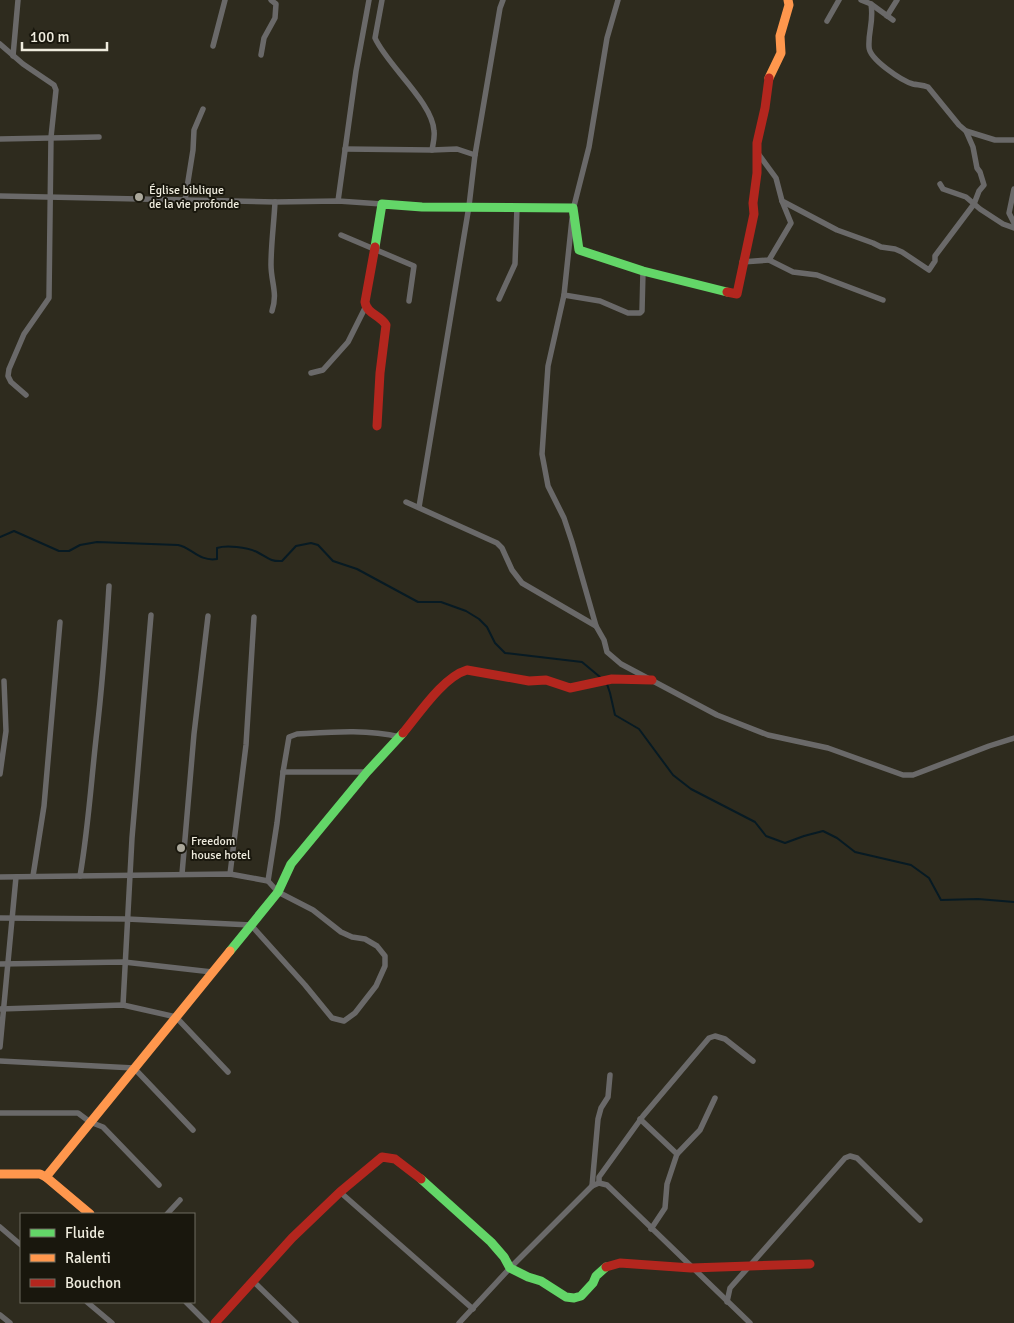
<svg xmlns="http://www.w3.org/2000/svg" width="1014" height="1323" font-family="Signika,sans-serif">
	<rect width="100%" height="100%" fill="#2e2b1e"/>
	<g fill="none" stroke-linecap="round" stroke-linejoin="round">
		<!-- stream -->
		<g stroke="#071a23" stroke-width="2">
			<path d="M 0,537 L 14,531 L 59,551 L 69,551 L 80,545 L 97,542 L 178,545 C 191,547 199,562 217,559 L 217,548 C 226,545 247,547 257,552 C 267,557 270,562 282,561 L 296,546 L 311,543 L 318,545 L 333,561 L 357,569 L 418,602 L 441,602 L 466,611 L 479,619 L 487,627 L 495,643 L 505,653 L 582,662 L 600,677"/>
			<path d="M 607,684 L 610,693 L 615,715 L 639,729 L 673,775 L 691,789 L 755,822 L 766,836 L 785,843 L 804,836 L 823,831 L 837,838 L 855,852 L 911,865 L 929,878 L 941,900 L 978,899 L 1014,902"/>
		</g>
		<!-- street -->
		<g stroke="#6a6969" stroke-width="5.5">
			<path d="M 861,0 L 871,4 L 893,20"/>
			<path d="M 871,4 C 874,22 868,31 869,47 C 869,59 902,81 913,84 C 918,85 923,85 928,87 L 959,125 L 966,131 L 995,140 L 1014,140"/>
			<path d="M 887,16 L 897,0"/>
			<path d="M 827,21 L 839,0"/>
			<path d="M 0,44 L 23,64 L 54,85 L 56,90 L 51,137 L 49,298 L 24,334 L 9,369 L 8,376 L 11,382 L 26,395"/>
			<path d="M 213,46 L 225,0"/>
			<path d="M 261,55 L 264,38 L 275,18 L 276,4 L 271,0"/>
			<path d="M 13,56 L 18,0"/>
			<path d="M 0,139 L 99,137"/>
			<path d="M 345,149 L 432,150 C 433,144 435,137 434,131 C 433,103 387,65 375,38 L 382,0"/>
			<path d="M 432,150 L 457,149 L 475,155"/>
			<path d="M 757,152 L 776,178 L 782,201 L 837,230 L 873,243 L 881,247 L 895,249 L 902,252 L 929,270 L 935,261 L 935,256 L 974,204 L 979,191 L 984,185 L 980,172 L 977,168 L 973,147 L 966,131"/>
			<path d="M 940,184 L 943,189 L 966,197 L 980,209 L 1003,224 L 1014,228"/>
			<path d="M 1014,189 L 1009,213 L 1014,223"/>
			<path d="M 0,196 L 275,202 L 338,201 L 382,204"/>
			<path d="M 185,200 L 193,150 L 194,130 L 203,109"/>
			<path d="M 338,201 L 356,71 L 369,0"/>
			<path d="M 573,210 L 589,147 L 607,38 L 618,0"/>
			<path d="M 572,219 L 564,295 L 548,366 L 542,454 L 548,486 L 564,518 L 572,542 L 596,626"/>
			<path d="M 341,235 L 414,266 L 409,301"/>
			<path d="M 769,260 L 793,272 L 817,275 L 883,300"/>
			<path d="M 742,262 L 769,260 L 791,223 L 782,201"/>
			<path d="M 564,295 L 600,301 L 628,313 L 640,313 L 642,311 L 643,271"/>
			<path d="M 499,299 L 515,264 L 517,207"/>
			<path d="M 272,311 C 278,293 271,282 271,265 C 271,244 274,223 275,202"/>
			<path d="M 311,373 L 323,370 L 348,342 L 365,308"/>
			<path d="M 406,502 L 497,543 L 502,548 L 512,570 L 522,583 L 596,626 L 604,640 L 607,652 L 621,664 L 717,715 L 768,735 L 828,748 L 903,775 L 913,775 L 989,746 L 1014,738"/>
			<path d="M 419,507 L 469,206 L 475,155 L 500,8 L 503,0"/>
			<path d="M 283,772 L 367,772"/>
			<path d="M 0,774 L 6,731 L 4,681"/>
			<path d="M 182,874 L 194,734 L 208,616"/>
			<path d="M 230,874 L 246,745 L 254,617"/>
			<path d="M 33,876 L 44,806 L 60,622"/>
			<path d="M 80,876 C 88,830 91,784 96,739 C 102,688 106,637 109,586"/>
			<path d="M 0,877 L 230,874 L 268,881 L 278,892 L 313,910 L 341,932 L 352,937 L 365,939 L 377,946 L 385,956 L 385,966 L 376,986 L 355,1013 L 344,1021 L 332,1018 L 305,985 L 251,925 L 127,919 L 0,918"/>
			<path d="M 268,881 L 277,823 L 283,772 L 289,737 L 297,734 C 332,732 366,729 400,737"/>
			<path d="M 0,964 L 124,962 L 212,972"/>
			<path d="M 123,1005 L 132,838 L 151,615"/>
			<path d="M 0,1009 L 123,1005 L 176,1017 L 228,1072"/>
			<path d="M 0,1047 L 16,877"/>
			<path d="M 0,1061 L 134,1068 L 193,1130"/>
			<path d="M 0,1113 L 78,1113 L 90,1122 L 103,1127 L 159,1185"/>
			<path d="M 640,1119 L 677,1154 L 667,1184 L 665,1208 L 651,1229"/>
			<path d="M 677,1154 L 700,1130 L 715,1098"/>
			<path d="M 599,1183 L 599,1177 L 643,1116 L 709,1038 L 715,1036 L 725,1039 L 753,1061"/>
			<path d="M 592,1186 L 598,1119 L 601,1108 L 608,1097 L 610,1075"/>
			<path d="M 340,1192 L 473,1309"/>
			<path d="M 167,1214 L 180,1200"/>
			<path d="M 0,1227 L 21,1245"/>
			<path d="M 254,1282 L 296,1323"/>
			<path d="M 87,1302 L 112,1323"/>
			<path d="M 186,1302 L 207,1323"/>
			<path d="M 727,1302 L 730,1288 L 845,1158 L 850,1156 L 857,1158 L 920,1220"/>
			<path d="M 0,1315 L 10,1323"/>
			<path d="M 459,1323 L 510,1268 L 592,1186 L 599,1183 L 607,1185 L 750,1323"/>
		</g>
		<!-- fast -->
		<g stroke="#63d668" stroke-width="9">
			<path d="M 375,247 L 382,204 L 422,207 L 573,208 L 579,250 L 643,271 L 727,292"/>
			<path d="M 230,951 L 278,892 L 291,864 L 367,772 L 403,733"/>
			<path d="M 421,1179 L 491,1242 L 504,1257 L 510,1268 L 528,1277 L 541,1281 L 566,1297 L 574,1298 L 581,1296 L 593,1283 L 596,1276 L 606,1267"/>
		</g>
		<!-- slow -->
		<g stroke="#ff974d" stroke-width="9">
			<path d="M 769,78 L 781,53 L 780,36 L 789,5 L 788,0"/>
			<path d="M 0,1174 L 40,1174 L 46,1177 L 90,1214"/>
			<path d="M 46,1177 L 230,951"/>
		</g>
		<!-- jam -->
		<g stroke="#b3261e" stroke-width="9">
			<path d="M 375,247 L 365,302 C 367,314 380,315 386,325 L 380,373 L 377,426"/>
			<path d="M 727,292 L 737,294 L 754,214 L 753,203 L 757,173 L 757,143 L 765,108 L 769,78"/>
			<path d="M 403,733 C 419,714 443,677 467,670 L 529,681 L 546,680 L 570,688 L 612,679 L 652,680"/>
			<path d="M 606,1267 L 620,1263 L 691,1268 L 810,1264"/>
			<path d="M 215,1323 L 292,1238 L 340,1192 L 382,1157 L 395,1159 L 421,1179"/>
		</g>
	</g>
	<!-- markers -->
	<g fill="#aba89b" stroke="#19170d" stroke-width="2">
		<circle cx="139" cy="197" r="5"/>
		<circle cx="181" cy="848" r="5"/>
	</g>
	<g text-anchor="middle" dominant-baseline="central" stroke-width="4" stroke-linejoin="round" paint-order="stroke">
		<!-- poi labels -->
		<g font-size="12" fill="#efecde" stroke="#19170d" text-anchor="start">
			<text x="149" y="190">Église biblique<tspan x="149" dy="14">de la vie profonde</tspan></text>
			<text x="191" y="841">Freedom<tspan x="191" dy="14">house hotel</tspan></text>
		</g>
	</g>
	<!-- legend -->
	<rect x="20" y="1213" width="175" height="90" fill="#19170d" stroke="#6f6c61"/>
	<rect x="30" y="1229" width="25" height="8" fill="#63d668" stroke="#6f6c61"/>
	<text x="65" y="1238" font-size="15" fill="#efecde">Fluide</text>
	<rect x="30" y="1254" width="25" height="8" fill="#ff974d" stroke="#6f6c61"/>
	<text x="65" y="1263" font-size="15" fill="#efecde">Ralenti</text>
	<rect x="30" y="1279" width="25" height="8" fill="#b3261e" stroke="#6f6c61"/>
	<text x="65" y="1288" font-size="15" fill="#efecde">Bouchon</text>
	<!-- scale -->
	<path d="M22 42v8h85v-8" fill="none" stroke="#efecde" stroke-width="2.5"/>
	<text x="30" y="42" font-size="15" fill="#efecde" stroke="#19170d" stroke-width="4" paint-order="stroke">100 m</text>
</svg>
